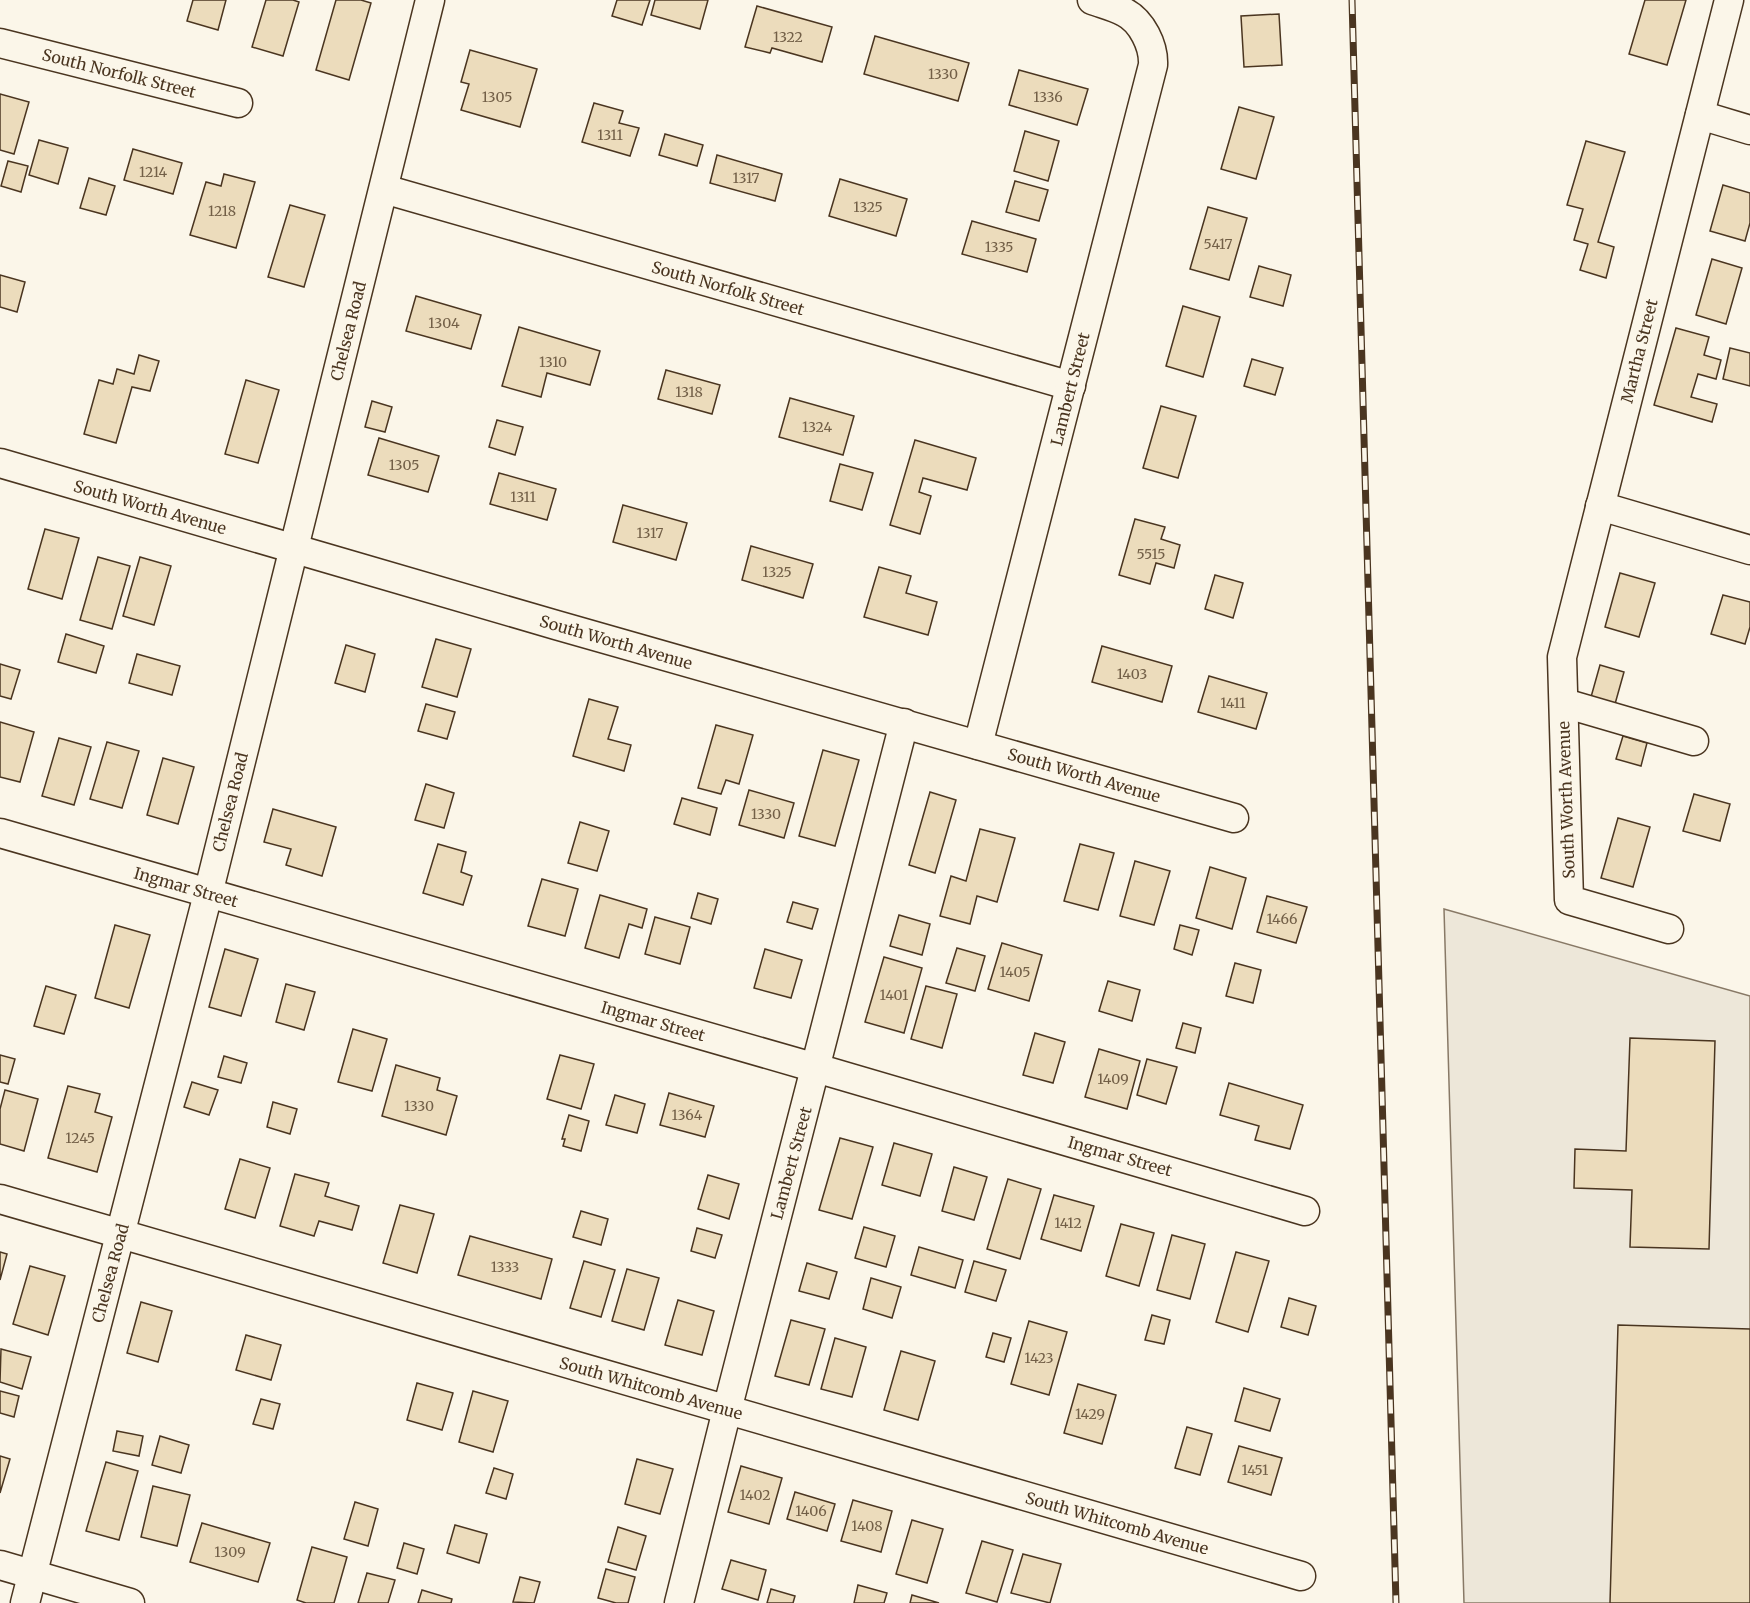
<svg xmlns="http://www.w3.org/2000/svg" width="1750" height="1603" font-family="Merriweather,serif">
	<rect width="100%" height="100%" fill="#fbf6e9"/>
	<!-- parking -->
	<path fill="#ede7d9" stroke="#887966" stroke-width="1.5" d="M 1444,909 L 1750,996 L 1750,1603 L 1464,1603 Z"/>
	<!-- building -->
	<g fill="#ecdcbc" stroke="#4a3520" stroke-width="1.5">
		<path d="M 193,0 L 226,0 L 218,30 L 187,21 Z"/>
		<path d="M 266,0 L 293,0 L 299,2 L 283,56 L 252,47 Z"/>
		<path d="M 336,0 L 361,0 L 371,3 L 349,80 L 316,70 Z"/>
		<path d="M 617,0 L 650,0 L 642,25 L 612,16 Z"/>
		<path d="M 655,0 L 708,0 L 700,29 L 651,15 Z"/>
		<path d="M 1645,0 L 1686,0 L 1667,65 L 1629,54 Z"/>
		<path d="M 757,6 L 832,27 L 822,62 L 772,48 L 770,53 L 745,47 Z"/>
		<path d="M 1279,14 L 1282,65 L 1244,67 L 1241,16 Z"/>
		<path d="M 875,36 L 969,63 L 958,101 L 864,74 Z"/>
		<path d="M 470,50 L 537,69 L 520,127 L 461,110 L 469,84 L 461,82 Z"/>
		<path d="M 1019,70 L 1088,89 L 1077,125 L 1009,105 Z"/>
		<path d="M 0,94 L 29,102 L 14,154 L 0,150 Z"/>
		<path d="M 594,103 L 623,111 L 619,123 L 639,128 L 630,156 L 582,142 Z"/>
		<path d="M 1239,107 L 1274,117 L 1256,179 L 1221,169 Z"/>
		<path d="M 1025,131 L 1059,141 L 1048,181 L 1014,171 Z"/>
		<path d="M 665,134 L 703,145 L 697,166 L 659,155 Z"/>
		<path d="M 39,140 L 68,148 L 58,184 L 29,175 Z"/>
		<path d="M 1586,141 L 1625,152 L 1598,242 L 1614,247 L 1606,278 L 1580,270 L 1588,244 L 1574,240 L 1583,209 L 1567,205 Z"/>
		<path d="M 133,149 L 182,163 L 173,194 L 124,180 Z"/>
		<path d="M 717,155 L 782,174 L 775,201 L 710,183 Z"/>
		<path d="M 8,161 L 28,166 L 21,192 L 1,186 Z"/>
		<path d="M 224,174 L 255,182 L 236,248 L 190,235 L 206,182 L 221,186 Z"/>
		<path d="M 89,178 L 115,186 L 106,215 L 80,208 Z"/>
		<path d="M 840,179 L 907,199 L 896,236 L 829,216 Z"/>
		<path d="M 1015,181 L 1048,190 L 1039,221 L 1006,212 Z"/>
		<path d="M 1723,185 L 1750,193 L 1750,223 L 1745,241 L 1710,231 Z"/>
		<path d="M 290,205 L 325,215 L 304,287 L 268,277 Z"/>
		<path d="M 1208,207 L 1247,218 L 1229,280 L 1190,269 Z"/>
		<path d="M 972,221 L 1036,239 L 1027,272 L 962,254 Z"/>
		<path d="M 1712,259 L 1742,268 L 1726,324 L 1696,315 Z"/>
		<path d="M 1259,266 L 1291,275 L 1283,306 L 1250,297 Z"/>
		<path d="M 0,275 L 25,282 L 17,312 L 0,307 Z"/>
		<path d="M 416,296 L 481,315 L 471,349 L 406,331 Z"/>
		<path d="M 1183,306 L 1220,317 L 1203,377 L 1166,366 Z"/>
		<path d="M 519,327 L 600,351 L 590,385 L 547,373 L 541,397 L 502,386 Z"/>
		<path d="M 1676,328 L 1709,337 L 1704,355 L 1721,360 L 1716,379 L 1698,374 L 1691,397 L 1717,404 L 1712,422 L 1654,405 Z"/>
		<path d="M 1730,348 L 1750,353 L 1750,386 L 1723,379 Z"/>
		<path d="M 139,355 L 159,361 L 150,391 L 132,387 L 116,443 L 84,434 L 99,380 L 113,384 L 117,369 L 134,374 Z"/>
		<path d="M 1252,359 L 1283,368 L 1275,395 L 1244,386 Z"/>
		<path d="M 666,370 L 720,385 L 712,414 L 658,399 Z"/>
		<path d="M 246,380 L 279,390 L 258,463 L 225,454 Z"/>
		<path d="M 790,398 L 854,416 L 843,455 L 779,437 Z"/>
		<path d="M 372,401 L 392,407 L 385,432 L 365,427 Z"/>
		<path d="M 1161,406 L 1196,416 L 1178,478 L 1143,468 Z"/>
		<path d="M 497,420 L 523,427 L 515,455 L 489,447 Z"/>
		<path d="M 379,438 L 439,456 L 428,492 L 368,475 Z"/>
		<path d="M 915,440 L 976,458 L 967,490 L 923,478 L 919,492 L 931,496 L 920,534 L 890,525 Z"/>
		<path d="M 840,464 L 873,473 L 862,510 L 830,501 Z"/>
		<path d="M 499,473 L 556,489 L 547,520 L 490,504 Z"/>
		<path d="M 623,505 L 687,523 L 676,560 L 613,542 Z"/>
		<path d="M 1135,519 L 1165,527 L 1161,539 L 1180,545 L 1174,568 L 1156,563 L 1150,584 L 1119,575 Z"/>
		<path d="M 45,529 L 79,538 L 62,599 L 28,589 Z"/>
		<path d="M 751,546 L 813,564 L 803,598 L 742,580 Z"/>
		<path d="M 98,557 L 130,566 L 112,629 L 80,620 Z"/>
		<path d="M 140,557 L 171,566 L 154,625 L 123,616 Z"/>
		<path d="M 879,567 L 911,576 L 906,593 L 937,602 L 928,635 L 864,617 Z"/>
		<path d="M 1620,573 L 1655,583 L 1639,637 L 1605,627 Z"/>
		<path d="M 1215,575 L 1243,583 L 1233,618 L 1205,609 Z"/>
		<path d="M 1723,595 L 1750,602 L 1750,627 L 1745,644 L 1711,634 Z"/>
		<path d="M 66,634 L 104,646 L 96,673 L 58,662 Z"/>
		<path d="M 436,639 L 471,649 L 457,697 L 422,687 Z"/>
		<path d="M 346,645 L 375,654 L 365,692 L 335,683 Z"/>
		<path d="M 1102,646 L 1172,666 L 1162,702 L 1092,682 Z"/>
		<path d="M 137,654 L 180,666 L 172,695 L 129,683 Z"/>
		<path d="M 0,664 L 20,670 L 11,699 L 0,696 Z"/>
		<path d="M 1600,665 L 1624,672 L 1615,704 L 1591,697 Z"/>
		<path d="M 1209,676 L 1267,693 L 1256,729 L 1198,712 Z"/>
		<path d="M 589,699 L 618,707 L 608,739 L 631,745 L 624,771 L 573,756 Z"/>
		<path d="M 426,704 L 455,712 L 447,739 L 418,731 Z"/>
		<path d="M 0,722 L 34,732 L 20,782 L 0,777 Z"/>
		<path d="M 716,725 L 753,735 L 739,784 L 726,780 L 721,794 L 698,788 Z"/>
		<path d="M 1623,736 L 1647,743 L 1641,766 L 1616,759 Z"/>
		<path d="M 59,738 L 91,747 L 74,805 L 42,796 Z"/>
		<path d="M 107,742 L 139,751 L 122,808 L 90,799 Z"/>
		<path d="M 823,750 L 859,760 L 835,846 L 799,836 Z"/>
		<path d="M 163,758 L 194,767 L 178,824 L 147,815 Z"/>
		<path d="M 426,784 L 454,793 L 444,828 L 415,820 Z"/>
		<path d="M 749,790 L 794,803 L 784,838 L 739,825 Z"/>
		<path d="M 930,792 L 956,800 L 935,873 L 909,865 Z"/>
		<path d="M 1694,794 L 1730,804 L 1720,841 L 1683,831 Z"/>
		<path d="M 682,798 L 717,808 L 710,835 L 674,824 Z"/>
		<path d="M 273,809 L 336,827 L 322,876 L 286,865 L 291,849 L 264,842 Z"/>
		<path d="M 1618,818 L 1650,827 L 1633,887 L 1601,878 Z"/>
		<path d="M 580,822 L 609,831 L 597,871 L 568,863 Z"/>
		<path d="M 980,829 L 1015,838 L 997,902 L 977,896 L 970,924 L 940,916 L 951,876 L 966,881 Z"/>
		<path d="M 438,844 L 466,852 L 461,872 L 472,876 L 463,905 L 423,893 Z"/>
		<path d="M 1080,844 L 1114,853 L 1098,910 L 1064,901 Z"/>
		<path d="M 1135,861 L 1170,871 L 1154,925 L 1120,916 Z"/>
		<path d="M 1210,867 L 1246,878 L 1232,929 L 1196,918 Z"/>
		<path d="M 542,879 L 578,889 L 565,936 L 528,926 Z"/>
		<path d="M 698,893 L 718,899 L 711,924 L 691,918 Z"/>
		<path d="M 600,895 L 647,909 L 642,928 L 629,924 L 619,958 L 585,948 Z"/>
		<path d="M 1267,896 L 1307,907 L 1296,943 L 1257,932 Z"/>
		<path d="M 793,902 L 818,909 L 812,929 L 787,922 Z"/>
		<path d="M 899,915 L 930,924 L 922,955 L 890,946 Z"/>
		<path d="M 655,917 L 690,927 L 680,964 L 645,954 Z"/>
		<path d="M 115,925 L 150,935 L 129,1008 L 95,998 Z"/>
		<path d="M 1180,925 L 1199,930 L 1192,955 L 1174,949 Z"/>
		<path d="M 1002,943 L 1042,955 L 1029,1001 L 988,989 Z"/>
		<path d="M 957,948 L 985,956 L 975,991 L 946,983 Z"/>
		<path d="M 225,949 L 258,959 L 241,1016 L 209,1007 Z"/>
		<path d="M 765,949 L 802,960 L 791,998 L 754,988 Z"/>
		<path d="M 884,957 L 922,968 L 904,1033 L 865,1022 Z"/>
		<path d="M 1235,963 L 1261,970 L 1253,1003 L 1226,996 Z"/>
		<path d="M 1108,981 L 1140,990 L 1132,1021 L 1099,1011 Z"/>
		<path d="M 286,984 L 315,992 L 304,1030 L 276,1022 Z"/>
		<path d="M 46,986 L 76,995 L 64,1034 L 34,1026 Z"/>
		<path d="M 926,986 L 957,994 L 942,1048 L 911,1039 Z"/>
		<path d="M 1183,1023 L 1201,1028 L 1195,1053 L 1176,1048 Z"/>
		<path d="M 353,1029 L 387,1039 L 372,1091 L 338,1082 Z"/>
		<path d="M 1035,1033 L 1065,1042 L 1053,1083 L 1023,1075 Z"/>
		<path d="M 1630,1038 L 1715,1041 L 1709,1249 L 1630,1247 L 1632,1190 L 1574,1188 L 1575,1149 L 1626,1151 Z"/>
		<path d="M 1099,1049 L 1140,1061 L 1127,1109 L 1085,1097 Z"/>
		<path d="M 0,1055 L 15,1059 L 8,1084 L 0,1082 Z"/>
		<path d="M 560,1055 L 594,1064 L 581,1109 L 547,1099 Z"/>
		<path d="M 224,1056 L 247,1063 L 241,1083 L 218,1077 Z"/>
		<path d="M 1147,1059 L 1177,1067 L 1166,1104 L 1137,1095 Z"/>
		<path d="M 396,1065 L 440,1078 L 437,1090 L 457,1096 L 446,1135 L 382,1116 Z"/>
		<path d="M 192,1082 L 218,1090 L 209,1115 L 184,1107 Z"/>
		<path d="M 1229,1083 L 1303,1105 L 1290,1149 L 1255,1140 L 1259,1126 L 1220,1115 Z"/>
		<path d="M 68,1086 L 100,1094 L 95,1112 L 112,1117 L 97,1172 L 48,1158 Z"/>
		<path d="M 5,1090 L 38,1099 L 24,1151 L 0,1144 L 0,1109 Z"/>
		<path d="M 669,1093 L 714,1106 L 705,1137 L 660,1125 Z"/>
		<path d="M 615,1095 L 645,1104 L 637,1133 L 606,1125 Z"/>
		<path d="M 273,1102 L 297,1109 L 290,1134 L 267,1127 Z"/>
		<path d="M 569,1115 L 589,1121 L 581,1151 L 563,1146 L 565,1139 L 562,1139 Z"/>
		<path d="M 840,1138 L 873,1147 L 852,1219 L 819,1210 Z"/>
		<path d="M 894,1143 L 932,1154 L 920,1196 L 882,1185 Z"/>
		<path d="M 240,1159 L 270,1168 L 255,1218 L 225,1209 Z"/>
		<path d="M 954,1167 L 987,1177 L 974,1220 L 942,1211 Z"/>
		<path d="M 295,1174 L 329,1183 L 325,1196 L 359,1206 L 352,1230 L 319,1221 L 314,1236 L 280,1226 Z"/>
		<path d="M 708,1175 L 739,1184 L 729,1219 L 698,1209 Z"/>
		<path d="M 1008,1179 L 1041,1189 L 1020,1259 L 987,1249 Z"/>
		<path d="M 1054,1195 L 1094,1206 L 1081,1251 L 1041,1239 Z"/>
		<path d="M 400,1205 L 434,1214 L 417,1273 L 383,1263 Z"/>
		<path d="M 581,1211 L 608,1219 L 601,1245 L 573,1237 Z"/>
		<path d="M 1121,1224 L 1154,1233 L 1139,1286 L 1106,1276 Z"/>
		<path d="M 864,1227 L 895,1236 L 886,1267 L 855,1258 Z"/>
		<path d="M 697,1228 L 722,1235 L 715,1258 L 691,1251 Z"/>
		<path d="M 1172,1235 L 1205,1244 L 1190,1299 L 1157,1290 Z"/>
		<path d="M 470,1236 L 552,1259 L 541,1299 L 458,1275 Z"/>
		<path d="M 919,1247 L 963,1260 L 955,1288 L 911,1275 Z"/>
		<path d="M 0,1252 L 7,1254 L 0,1280 Z"/>
		<path d="M 1236,1252 L 1269,1261 L 1248,1332 L 1216,1322 Z"/>
		<path d="M 584,1261 L 615,1270 L 601,1317 L 570,1308 Z"/>
		<path d="M 974,1261 L 1006,1270 L 996,1301 L 965,1292 Z"/>
		<path d="M 807,1263 L 837,1272 L 829,1299 L 799,1291 Z"/>
		<path d="M 30,1266 L 65,1276 L 48,1335 L 13,1324 Z"/>
		<path d="M 627,1269 L 659,1278 L 644,1330 L 612,1321 Z"/>
		<path d="M 871,1278 L 901,1287 L 892,1318 L 863,1309 Z"/>
		<path d="M 1289,1298 L 1316,1306 L 1308,1335 L 1281,1327 Z"/>
		<path d="M 678,1300 L 714,1311 L 702,1355 L 665,1345 Z"/>
		<path d="M 141,1302 L 172,1311 L 158,1362 L 127,1353 Z"/>
		<path d="M 1152,1315 L 1170,1320 L 1164,1344 L 1145,1340 Z"/>
		<path d="M 791,1320 L 825,1329 L 809,1385 L 775,1376 Z"/>
		<path d="M 1029,1321 L 1067,1332 L 1049,1395 L 1011,1384 Z"/>
		<path d="M 1618,1325 L 1750,1329 L 1750,1603 L 1610,1603 Z"/>
		<path d="M 993,1333 L 1011,1338 L 1004,1362 L 986,1357 Z"/>
		<path d="M 246,1335 L 281,1345 L 271,1380 L 236,1370 Z"/>
		<path d="M 835,1338 L 866,1347 L 852,1397 L 821,1389 Z"/>
		<path d="M 1,1349 L 31,1357 L 22,1389 L 0,1382 Z"/>
		<path d="M 901,1351 L 935,1361 L 918,1420 L 884,1410 Z"/>
		<path d="M 417,1383 L 453,1393 L 442,1430 L 407,1420 Z"/>
		<path d="M 1078,1384 L 1116,1395 L 1102,1444 L 1064,1433 Z"/>
		<path d="M 1244,1388 L 1280,1399 L 1270,1431 L 1235,1421 Z"/>
		<path d="M 0,1391 L 19,1396 L 14,1417 L 0,1413 Z"/>
		<path d="M 473,1391 L 508,1401 L 493,1452 L 459,1442 Z"/>
		<path d="M 261,1399 L 280,1404 L 273,1429 L 253,1424 Z"/>
		<path d="M 1187,1427 L 1212,1434 L 1200,1475 L 1175,1468 Z"/>
		<path d="M 117,1431 L 143,1436 L 139,1456 L 113,1451 Z"/>
		<path d="M 160,1436 L 189,1445 L 181,1473 L 152,1465 Z"/>
		<path d="M 1239,1446 L 1282,1458 L 1271,1495 L 1228,1482 Z"/>
		<path d="M 0,1456 L 10,1459 L 0,1493 Z"/>
		<path d="M 637,1459 L 673,1469 L 660,1514 L 625,1504 Z"/>
		<path d="M 106,1462 L 138,1471 L 119,1540 L 86,1531 Z"/>
		<path d="M 741,1466 L 782,1478 L 769,1524 L 728,1512 Z"/>
		<path d="M 494,1468 L 513,1474 L 506,1499 L 486,1493 Z"/>
		<path d="M 153,1486 L 190,1495 L 177,1546 L 141,1537 Z"/>
		<path d="M 795,1492 L 835,1504 L 827,1531 L 787,1519 Z"/>
		<path d="M 853,1500 L 892,1511 L 881,1552 L 841,1541 Z"/>
		<path d="M 355,1502 L 378,1509 L 368,1546 L 344,1539 Z"/>
		<path d="M 912,1520 L 943,1529 L 927,1583 L 896,1574 Z"/>
		<path d="M 202,1523 L 270,1543 L 258,1582 L 190,1562 Z"/>
		<path d="M 455,1525 L 487,1534 L 479,1563 L 447,1553 Z"/>
		<path d="M 618,1527 L 646,1536 L 636,1570 L 608,1562 Z"/>
		<path d="M 982,1541 L 1013,1550 L 997,1602 L 966,1593 Z"/>
		<path d="M 404,1543 L 424,1549 L 417,1574 L 397,1568 Z"/>
		<path d="M 312,1547 L 347,1557 L 334,1603 L 306,1603 L 297,1600 Z"/>
		<path d="M 1023,1554 L 1061,1564 L 1050,1603 L 1011,1593 Z"/>
		<path d="M 731,1560 L 766,1570 L 758,1600 L 722,1589 Z"/>
		<path d="M 606,1569 L 635,1577 L 628,1603 L 616,1603 L 598,1598 Z"/>
		<path d="M 367,1573 L 395,1580 L 388,1603 L 358,1603 Z"/>
		<path d="M 520,1577 L 540,1582 L 534,1603 L 513,1602 Z"/>
		<path d="M 858,1585 L 887,1593 L 884,1603 L 854,1603 Z"/>
		<path d="M 771,1589 L 795,1596 L 793,1603 L 767,1603 Z"/>
		<path d="M 422,1590 L 452,1599 L 451,1603 L 418,1603 Z"/>
		<path d="M 912,1595 L 939,1603 L 910,1603 Z"/>
	</g>
	<g fill="none" stroke-linecap="round" stroke-linejoin="round">
		<!-- minor casing -->
		<g stroke="#4a3520" stroke-width="31">
			<g id="minor">
				<path d="M 0,43 L 238,103"/>
				<path d="M 1700,115 L 1750,130"/>
				<path d="M 384,189 L 1071,386"/>
				<path d="M 0,463 L 556,625 L 1234,818"/>
				<path d="M 1600,506 L 1750,550"/>
				<path d="M 1564,703 L 1694,741"/>
				<path d="M 978,745 L 1153,65 C 1154,46 1142,21 1124,12 C 1115,7 1103,4 1092,0"/>
				<path d="M 0,833 L 816,1068 L 1305,1211"/>
				<path d="M 1669,929 L 1569,900 L 1562,657 L 1729,0"/>
				<path d="M 0,1199 L 1301,1576"/>
				<path d="M 0,1565 L 130,1603"/>
				<path d="M 25,1603 L 208,894 L 430,0"/>
				<path d="M 679,1603 L 727,1410 L 904,723"/>
			</g>
		</g>
		<!-- minor -->
		<use href="#minor" stroke="#fbf6e9" stroke-width="28"/>
		<!-- rail casing -->
		<g stroke="#4a3520" stroke-width="7">
			<path id="rail" d="M 1352,0 L 1396,1603"/>
		</g>
		<!-- rail -->
		<use href="#rail" stroke="#fbf6e9" stroke-width="4.5" stroke-dasharray="14" stroke-linecap="butt"/>
	</g>
	<g text-anchor="middle" dominant-baseline="central" stroke-width="4.5" stroke-linejoin="round" paint-order="stroke">
		<!-- number labels -->
		<g font-size="14" fill="#725f47">
			<text x="788" y="37">1322</text>
			<text x="943" y="74">1330</text>
			<text x="497" y="97">1305</text>
			<text x="1048" y="97">1336</text>
			<text x="610" y="135">1311</text>
			<text x="153" y="172">1214</text>
			<text x="746" y="178">1317</text>
			<text x="868" y="207">1325</text>
			<text x="222" y="211">1218</text>
			<text x="1218" y="244">5417</text>
			<text x="999" y="247">1335</text>
			<text x="444" y="323">1304</text>
			<text x="553" y="362">1310</text>
			<text x="689" y="392">1318</text>
			<text x="817" y="427">1324</text>
			<text x="404" y="465">1305</text>
			<text x="523" y="497">1311</text>
			<text x="650" y="533">1317</text>
			<text x="1151" y="554">5515</text>
			<text x="777" y="572">1325</text>
			<text x="1132" y="674">1403</text>
			<text x="1233" y="703">1411</text>
			<text x="766" y="814">1330</text>
			<text x="1282" y="919">1466</text>
			<text x="1015" y="972">1405</text>
			<text x="894" y="995">1401</text>
			<text x="1113" y="1079">1409</text>
			<text x="419" y="1106">1330</text>
			<text x="687" y="1115">1364</text>
			<text x="80" y="1138">1245</text>
			<text x="1068" y="1223">1412</text>
			<text x="505" y="1267">1333</text>
			<text x="1039" y="1358">1423</text>
			<text x="1090" y="1414">1429</text>
			<text x="1255" y="1470">1451</text>
			<text x="755" y="1495">1402</text>
			<text x="811" y="1511">1406</text>
			<text x="867" y="1526">1408</text>
			<text x="230" y="1552">1309</text>
		</g>
		<!-- street labels -->
		<g font-size="16" fill="#4a3520" stroke="#fbf6e9">
			<text transform="translate(119 73) rotate(14)">South Norfolk Street</text>
			<text transform="translate(728 288) rotate(16)">South Norfolk Street</text>
			<text transform="translate(348 331) rotate(-76)">Chelsea Road</text>
			<text transform="translate(1639 351) rotate(-76)">Martha Street</text>
			<text transform="translate(1070 389) rotate(-76)">Lambert Street</text>
			<text transform="translate(150 507) rotate(16)">South Worth Avenue</text>
			<text transform="translate(616 642) rotate(16)">South Worth Avenue</text>
			<text transform="translate(1084 775) rotate(16)">South Worth Avenue</text>
			<text transform="translate(1566 800) rotate(-92)">South Worth Avenue</text>
			<text transform="translate(230 802) rotate(-76)">Chelsea Road</text>
			<text transform="translate(186 887) rotate(16)">Ingmar Street</text>
			<text transform="translate(653 1021) rotate(16)">Ingmar Street</text>
			<text transform="translate(1120 1156) rotate(16)">Ingmar Street</text>
			<text transform="translate(791 1163) rotate(-75)">Lambert Street</text>
			<text transform="translate(110 1273) rotate(-75)">Chelsea Road</text>
			<text transform="translate(651 1388) rotate(16)">South Whitcomb Avenue</text>
			<text transform="translate(1117 1523) rotate(16)">South Whitcomb Avenue</text>
		</g>
	</g>
</svg>
